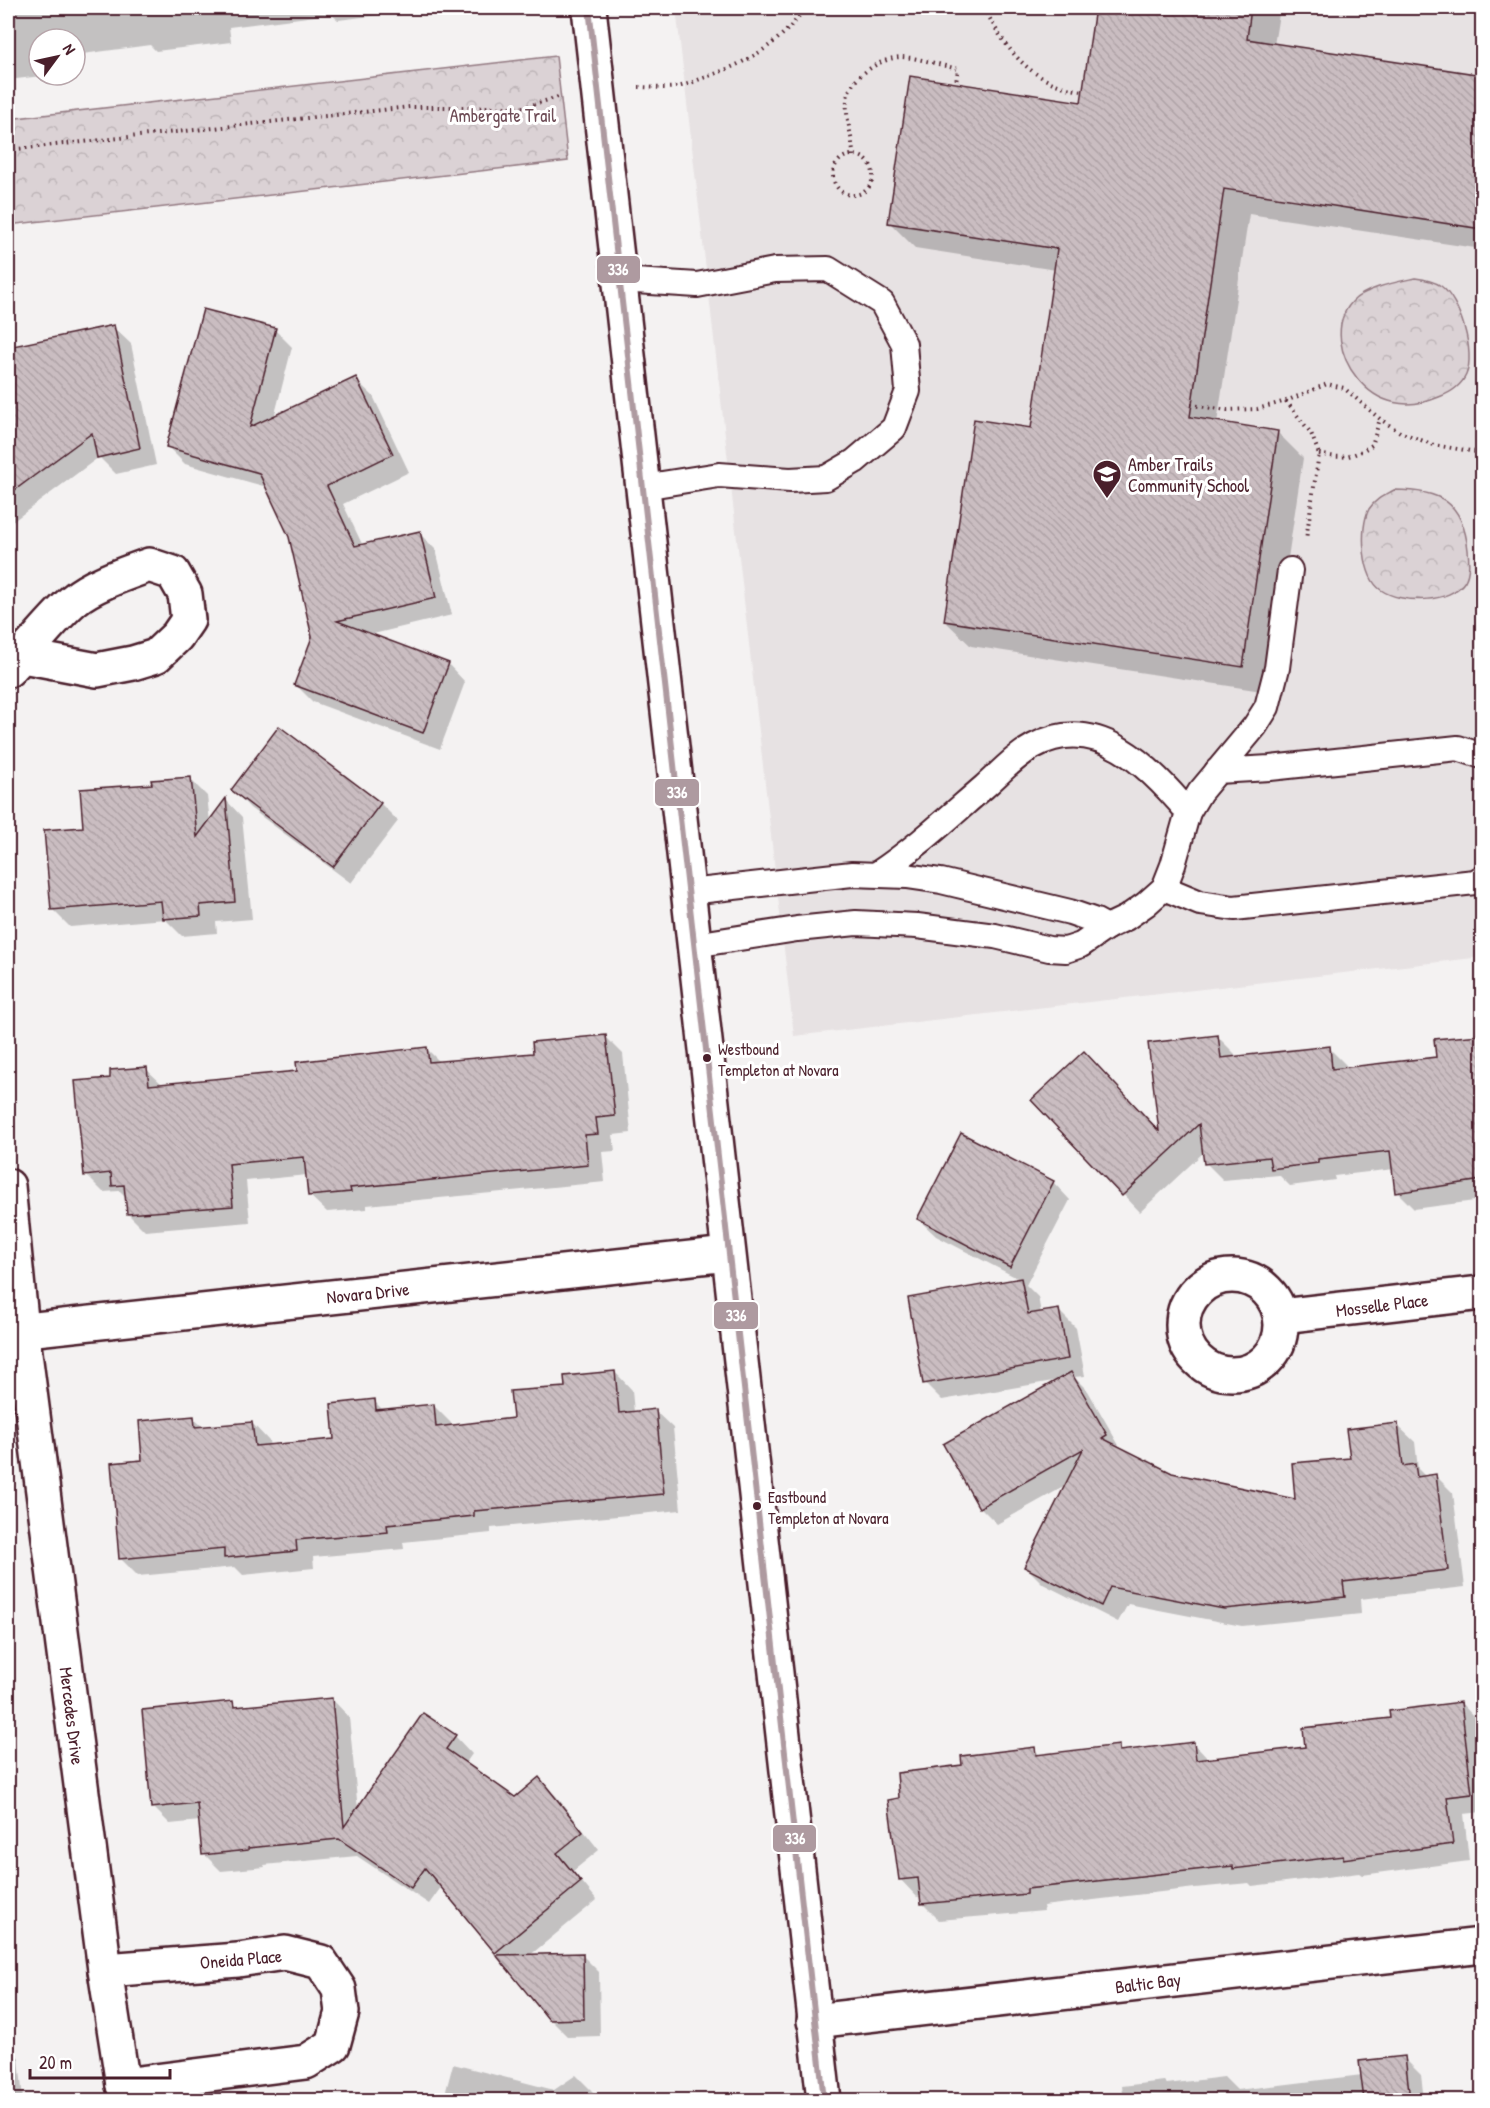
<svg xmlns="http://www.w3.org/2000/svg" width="1490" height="2108" font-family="'Patrick Hand',sans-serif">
	<defs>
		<pattern id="forest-crowns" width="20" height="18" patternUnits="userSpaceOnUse" patternTransform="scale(1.5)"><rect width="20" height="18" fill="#dbd2d5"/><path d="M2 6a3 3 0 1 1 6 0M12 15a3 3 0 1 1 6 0" fill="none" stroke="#bdb4b7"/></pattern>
		<pattern id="building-back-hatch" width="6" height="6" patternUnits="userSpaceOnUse" patternTransform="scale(1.5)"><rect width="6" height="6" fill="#cabdc1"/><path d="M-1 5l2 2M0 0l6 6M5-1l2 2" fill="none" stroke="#afa2a6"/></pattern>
	</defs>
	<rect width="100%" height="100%" fill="#f4f2f2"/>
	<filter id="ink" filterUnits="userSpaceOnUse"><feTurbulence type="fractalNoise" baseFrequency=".0167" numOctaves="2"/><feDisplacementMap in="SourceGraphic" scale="12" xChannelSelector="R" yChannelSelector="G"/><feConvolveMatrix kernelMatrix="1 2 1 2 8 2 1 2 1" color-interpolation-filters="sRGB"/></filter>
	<g filter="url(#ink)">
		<!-- built -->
		<path fill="#e7e2e3" d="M 676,8 L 1482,8 L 1482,957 L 794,1036 Z"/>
		<!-- forest -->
		<g fill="url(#forest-crowns)" stroke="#927880" stroke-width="1.5">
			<path d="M 556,56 L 568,161 L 8,225 L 8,119 Z"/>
			<path d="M 1415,278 C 1423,279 1434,281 1441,286 C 1460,300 1476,353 1466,375 C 1461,386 1450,393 1439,397 C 1408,410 1378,405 1357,378 C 1340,357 1332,324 1352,302 C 1364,288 1397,282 1415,278 Z"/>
			<path d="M 1394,490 C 1440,490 1463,501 1468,550 C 1469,560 1470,572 1465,581 C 1451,604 1401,604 1381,590 C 1362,577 1359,528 1369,509 C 1375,499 1385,495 1394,490 Z"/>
		</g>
		<!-- shadow -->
		<g fill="#0003">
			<path d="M 8,8 L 413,8 L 413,11 L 338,20 L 331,14 L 229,27 L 231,42 L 156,51 L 150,45 L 75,55 L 75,39 L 39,39 L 39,75 L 50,75 L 8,80 Z"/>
			<path d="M 1097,8 L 1280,8 L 1274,45 L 1482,76 L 1482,249 L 1249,214 L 1217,423 L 1277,432 L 1303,458 L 1268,692 L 971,646 L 945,621 L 1032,429 L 1056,270 L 915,248 L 890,223 L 1082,103 Z"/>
			<path d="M 113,327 L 131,344 L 156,465 L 116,474 L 99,457 L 8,525 L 8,349 Z"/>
			<path d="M 275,330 L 292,347 L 274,418 L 355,379 L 373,396 L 409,472 L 343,504 L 363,546 L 419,533 L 436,550 L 452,615 L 369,635 L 448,664 L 465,682 L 440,749 L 313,702 L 296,685 L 314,637 L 291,536 L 267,487 L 185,464 L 168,447 Z"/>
			<path d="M 280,728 L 381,804 L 398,821 L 351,883 L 250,808 L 233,790 Z"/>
			<path d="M 190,779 L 207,796 L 210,822 L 226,800 L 242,817 L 252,919 L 216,922 L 217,933 L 182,936 L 165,919 L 70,927 L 53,910 L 85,828 L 153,785 Z"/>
			<path d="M 1479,1036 L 1482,1040 L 1482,1200 L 1414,1209 L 1397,1192 L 1394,1169 L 1334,1176 L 1335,1180 L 1290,1186 L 1279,1175 L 1223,1180 L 1206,1163 L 1204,1152 L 1140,1212 L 1033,1100 L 1161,1134 L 1218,1037 L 1235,1054 L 1235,1058 L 1329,1048 L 1346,1065 L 1347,1068 L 1438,1058 Z"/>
			<path d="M 606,1037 L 623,1054 L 631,1133 L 613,1135 L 615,1151 L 602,1152 L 605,1182 L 367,1205 L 367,1209 L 327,1212 L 309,1195 L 307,1175 L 246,1181 L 250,1222 L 145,1231 L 128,1214 L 127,1199 L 119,1191 L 103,1192 L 86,1175 L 112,1079 L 146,1069 L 163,1085 L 299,1072 L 427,1049 L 441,1063 L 535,1054 Z"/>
			<path d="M 1053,1182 L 1070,1200 L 1026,1285 L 1038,1297 L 1041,1313 L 1059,1311 L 1076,1328 L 1085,1376 L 1074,1377 L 1088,1391 L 1121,1449 L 1171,1475 L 1297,1501 L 1397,1425 L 1415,1442 L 1418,1469 L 1426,1477 L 1436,1476 L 1453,1493 L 1465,1587 L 1360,1599 L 1361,1614 L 1242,1626 L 1128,1604 L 1118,1622 L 1043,1584 L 1026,1567 L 1067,1485 L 997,1524 L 980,1507 L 1059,1380 L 942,1400 L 925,1383 L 1021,1280 L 936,1236 L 918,1219 Z"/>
			<path d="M 615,1372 L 632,1390 L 634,1413 L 655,1411 L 673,1428 L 681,1510 L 491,1528 L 491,1533 L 403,1542 L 404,1549 L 313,1557 L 314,1568 L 243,1575 L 235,1567 L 138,1576 L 121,1559 L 144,1462 L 193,1418 L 203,1427 L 252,1423 L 269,1441 L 270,1446 L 335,1440 L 374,1401 L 384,1411 L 434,1406 L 451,1423 L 451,1427 L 514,1420 L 566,1388 Z"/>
			<path d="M 332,1699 L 349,1717 L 358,1810 L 455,1736 L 472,1754 L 465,1764 L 515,1799 L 538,1779 L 556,1796 L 599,1850 L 573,1871 L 597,1900 L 529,1956 L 582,1955 L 599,1972 L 600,2036 L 568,2037 L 550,2019 L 442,1886 L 429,1904 L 357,1856 L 264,1865 L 265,1867 L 221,1871 L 204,1854 L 200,1821 L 170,1824 L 153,1807 L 232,1703 L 238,1708 Z"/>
			<path d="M 1461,1703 L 1478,1721 L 1482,1758 L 1482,1812 L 1464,1814 L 1469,1861 L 1362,1875 L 1359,1873 L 1252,1886 L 1249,1883 L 1195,1888 L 1043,1906 L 1044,1911 L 939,1920 L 922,1903 L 921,1896 L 917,1897 L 900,1879 L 901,1800 L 964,1766 L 1034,1749 L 1041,1756 L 1118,1747 L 1123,1752 L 1194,1744 L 1209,1760 L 1307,1748 L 1392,1719 Z"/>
			<path d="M 8,2046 L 19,2058 L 23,2100 L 8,2100 Z"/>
			<path d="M 1479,2054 L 1482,2054 L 1482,2082 Z"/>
			<path d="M 1404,2058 L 1421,2075 L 1424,2100 L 1124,2100 L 1122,2086 L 1164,2081 L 1167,2084 L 1224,2077 L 1237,2090 L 1362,2075 Z"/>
			<path d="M 453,2064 L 554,2090 L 576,2075 L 593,2092 L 591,2100 L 447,2100 L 444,2098 Z"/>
			<path d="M 1482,2097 L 1482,2100 L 1456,2100 Z"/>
		</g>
		<!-- building -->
		<g fill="url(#building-back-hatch)" stroke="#4a1f2b" stroke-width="1.5">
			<path d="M 1095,8 L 1251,8 L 1247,39 L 1482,75 L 1482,229 L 1224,189 L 1190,417 L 1278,431 L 1243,667 L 944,621 L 974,419 L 1031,428 L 1057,249 L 888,223 L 910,76 L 1081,102 Z"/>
			<path d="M 203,309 L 276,328 L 250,427 L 356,377 L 393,454 L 327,486 L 355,546 L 420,531 L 436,598 L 337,621 L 449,663 L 423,733 L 294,685 L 312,637 L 289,537 L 259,473 L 166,447 Z"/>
			<path d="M 114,325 L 140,448 L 97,458 L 92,433 L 8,495 L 8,347 Z"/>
			<path d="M 279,726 L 381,803 L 333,867 L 231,790 Z"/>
			<path d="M 191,777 L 197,837 L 226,798 L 235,902 L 200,905 L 201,916 L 163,919 L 161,901 L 51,910 L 44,830 L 83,827 L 80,789 L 152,784 L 151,780 Z"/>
			<path d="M 606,1035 L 615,1116 L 596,1118 L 598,1134 L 585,1135 L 588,1165 L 350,1188 L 351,1192 L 308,1196 L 304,1157 L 229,1164 L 233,1206 L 127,1214 L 124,1185 L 112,1186 L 111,1173 L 84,1176 L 75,1081 L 110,1078 L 110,1070 L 147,1067 L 149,1085 L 297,1071 L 296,1062 L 427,1047 L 429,1062 L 533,1053 L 532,1042 Z"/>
			<path d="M 1218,1035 L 1221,1058 L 1330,1046 L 1332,1069 L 1436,1057 L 1434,1039 L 1480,1035 L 1480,1041 L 1482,1041 L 1482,1180 L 1395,1193 L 1390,1151 L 1318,1159 L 1318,1163 L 1271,1169 L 1269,1157 L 1204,1164 L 1199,1124 L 1122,1196 L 1031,1100 L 1084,1051 L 1159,1131 L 1148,1043 Z"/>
			<path d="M 961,1133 L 1054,1181 L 1010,1267 L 917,1219 Z"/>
			<path d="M 1021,1278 L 1028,1314 L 1059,1309 L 1068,1359 L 923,1384 L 908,1298 Z"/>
			<path d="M 615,1371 L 619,1413 L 656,1409 L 664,1494 L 474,1511 L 474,1516 L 387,1525 L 388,1532 L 296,1540 L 297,1551 L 224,1558 L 224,1549 L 119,1559 L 111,1463 L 142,1460 L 139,1421 L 194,1416 L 195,1427 L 252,1422 L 255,1446 L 334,1439 L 331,1404 L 375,1399 L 376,1410 L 434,1404 L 436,1427 L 513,1418 L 510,1391 L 565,1387 L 564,1376 Z"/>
			<path d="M 1071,1372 L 1107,1435 L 1102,1438 L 1172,1473 L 1295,1499 L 1292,1463 L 1350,1458 L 1346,1429 L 1398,1423 L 1403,1466 L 1415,1464 L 1417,1477 L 1436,1474 L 1448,1570 L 1343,1582 L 1345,1597 L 1224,1609 L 1110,1587 L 1101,1606 L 1024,1567 L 1083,1449 L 979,1508 L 943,1444 Z"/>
			<path d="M 332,1698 L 344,1827 L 423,1713 L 456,1735 L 446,1749 L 515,1797 L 539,1777 L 583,1832 L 557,1853 L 581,1882 L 495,1953 L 425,1868 L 411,1888 L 339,1839 L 248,1848 L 248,1850 L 202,1855 L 197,1803 L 151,1808 L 142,1710 L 233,1701 L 234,1707 Z"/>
			<path d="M 1461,1702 L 1472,1794 L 1447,1797 L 1453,1844 L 1343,1859 L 1343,1856 L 1233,1869 L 1233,1866 L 1177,1872 L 1027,1889 L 1027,1894 L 921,1904 L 918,1878 L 899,1880 L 888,1800 L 899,1798 L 897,1773 L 962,1765 L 961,1756 L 1035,1747 L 1036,1755 L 1119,1745 L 1119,1751 L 1194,1742 L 1196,1760 L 1305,1747 L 1303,1728 L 1390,1718 L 1389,1711 Z"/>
			<path d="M 583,1953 L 584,2019 L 549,2020 L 496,1955 Z"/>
			<path d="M 1405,2056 L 1410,2100 L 1364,2100 L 1359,2061 Z"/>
		</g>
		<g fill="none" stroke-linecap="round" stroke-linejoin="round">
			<!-- lane casing -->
			<g stroke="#4a1f2b" stroke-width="28">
				<g id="lane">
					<path d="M 620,280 L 697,285 L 775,270 L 828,269 L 882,303 L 904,344 L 908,391 L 894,428 L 855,461 L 826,478 L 790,480 L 719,475 L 643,487"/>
					<path d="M 1217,771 L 1270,768 L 1458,748 L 1482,756"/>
					<path d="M 877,874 C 916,848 949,817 984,787 C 1000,773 1015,756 1034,746 C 1097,712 1150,767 1188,812"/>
					<path d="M 1164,888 L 1200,903 L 1234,908 L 1475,882 L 1482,878"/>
					<path d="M 689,892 L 852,874 L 907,876 L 941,881 L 1070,912 L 1096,921 L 1107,927"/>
					<path d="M 694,945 L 797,929 L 856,923 L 917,926 L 995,936 L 1049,949 L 1066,950 L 1081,945 L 1107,927 L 1126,918 L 1146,904 L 1164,888 L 1173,865 L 1188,812 L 1200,792 L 1255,726 L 1267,707 L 1277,668 L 1290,570"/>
				</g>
			</g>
			<!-- street casing -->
			<g stroke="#4a1f2b" stroke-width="38">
				<g id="street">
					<path d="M 8,670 C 31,648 51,620 74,600 C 91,585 127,573 149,565 L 173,573 L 185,594 L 188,620 L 177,636 L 156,656 L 133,663 L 97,670 L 23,656"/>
					<path d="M 8,1186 L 22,1330 L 105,1970 L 123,2085 L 129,2100"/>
					<circle cx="1232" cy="1325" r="49"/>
					<path d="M 1281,1316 L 1482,1293"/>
					<path d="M 8,1332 L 728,1254"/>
					<path d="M 105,1970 L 238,1960 L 285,1953 L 321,1962 L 339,1989 L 342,2012 L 333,2045 L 306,2062 L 123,2085"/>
					<path d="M 814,2021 L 1482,1945"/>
				</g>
			</g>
			<!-- secondary casing -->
			<g stroke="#4a1f2b" stroke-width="38">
				<path id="secondary" d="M 589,8 L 824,2100"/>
			</g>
			<!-- path -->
			<g stroke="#4a1f2b" stroke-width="4" stroke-dasharray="1.5 4.5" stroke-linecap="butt">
				<path d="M 984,8 C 1007,51 1031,84 1083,91"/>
				<path d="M 1471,8 L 1471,9 L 1482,11"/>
				<path d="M 639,87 C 651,87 665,89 676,87 C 685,86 695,81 703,78 C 745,64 780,45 805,8"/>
				<path d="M 8,150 L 410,107 L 525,107 L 558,97"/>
				<circle cx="853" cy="175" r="20"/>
				<path d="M 853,156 C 853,137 845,118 847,100 C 848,78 882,57 902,57 C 920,58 940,65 958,69 L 956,83"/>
				<path d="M 1286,401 L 1311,433 L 1319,454 L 1306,539"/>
				<path d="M 1191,405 L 1227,410 L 1257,409 L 1286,401 L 1327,384 L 1344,388 L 1380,419 L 1400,432 L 1434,445 L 1482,453"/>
				<path d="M 1319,454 C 1343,459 1351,458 1372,445 L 1380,419"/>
			</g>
			<!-- lane -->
			<use href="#lane" stroke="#fff" stroke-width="24"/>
			<!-- street -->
			<use href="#street" stroke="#fff" stroke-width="33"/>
			<!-- secondary -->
			<use href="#secondary" stroke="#fff" stroke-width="33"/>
			<!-- bus-1 casing -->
			<g stroke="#fff" stroke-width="10">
				<path id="bus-1" d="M 589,8 L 824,2100"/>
			</g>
			<!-- bus-1 -->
			<use href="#bus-1" stroke="#ae9aa0" stroke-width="6"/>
		</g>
	</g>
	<!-- icons -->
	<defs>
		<g id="school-pin" transform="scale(1.5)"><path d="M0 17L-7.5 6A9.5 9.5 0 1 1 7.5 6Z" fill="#4a1f2b" stroke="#fff"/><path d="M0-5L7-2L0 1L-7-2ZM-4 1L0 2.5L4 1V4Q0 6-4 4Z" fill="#fff"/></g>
	</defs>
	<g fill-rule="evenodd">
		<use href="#school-pin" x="1107" y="474"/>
	</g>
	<!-- markers -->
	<g fill="#4a1f2b" stroke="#fff" stroke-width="2">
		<circle cx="707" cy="1058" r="5"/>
		<circle cx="757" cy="1506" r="5"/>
	</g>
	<g text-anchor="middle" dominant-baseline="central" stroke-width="6" stroke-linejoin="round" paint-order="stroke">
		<!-- bus labels -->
		<g font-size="16" fill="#4a1f2b" stroke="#fff" text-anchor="start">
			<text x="718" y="1049">Westbound<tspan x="718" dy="21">Templeton at Novara</tspan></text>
			<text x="768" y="1497">Eastbound<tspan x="768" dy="21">Templeton at Novara</tspan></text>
		</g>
		<!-- park labels -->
		<g font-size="18" fill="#6e4c56" stroke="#fff">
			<text x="503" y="115">Ambergate Trail</text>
		</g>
		<!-- poi labels -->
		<g font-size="18" fill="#4a1f2b" stroke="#fff" text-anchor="start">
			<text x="1128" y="464">Amber Trails<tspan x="1128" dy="21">Community School</tspan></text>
		</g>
		<!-- street labels -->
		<g font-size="18" fill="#4a1f2b" stroke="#fff">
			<text transform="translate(368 1293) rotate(-6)">Novara Drive</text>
			<text transform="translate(1382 1305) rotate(-7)">Mosselle Place</text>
			<text transform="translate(72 1716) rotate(83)">Mercedes Drive</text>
			<text transform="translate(241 1959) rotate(-5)">Oneida Place</text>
			<text transform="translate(1148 1983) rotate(-7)">Baltic Bay</text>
		</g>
	</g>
	<g stroke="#fff" stroke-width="2">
		<rect x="596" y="255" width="45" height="29" rx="6" fill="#ae9aa0"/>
		<rect x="654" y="778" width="46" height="29" rx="6" fill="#ae9aa0"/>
		<rect x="713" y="1301" width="46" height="29" rx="6" fill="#ae9aa0"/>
		<rect x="772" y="1824" width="45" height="29" rx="6" fill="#ae9aa0"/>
	</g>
	<g font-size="16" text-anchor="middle" font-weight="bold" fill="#fff">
		<text x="618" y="275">336</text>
		<text x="677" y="798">336</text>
		<text x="736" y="1321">336</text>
		<text x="795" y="1844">336</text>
	</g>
	<!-- margin -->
	<rect width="1490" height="2108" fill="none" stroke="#fff" stroke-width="30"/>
	<rect x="15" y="15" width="1460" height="2078" fill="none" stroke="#4a1f2b" stroke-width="2" filter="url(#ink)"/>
	<!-- north arrow -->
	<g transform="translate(57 57) rotate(57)"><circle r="28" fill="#ffffff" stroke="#b7a5aa" stroke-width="1.5"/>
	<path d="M0-4.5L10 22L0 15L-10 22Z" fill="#4a1f2b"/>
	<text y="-9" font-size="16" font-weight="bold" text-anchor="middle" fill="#4a1f2b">N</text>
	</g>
	<!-- scale -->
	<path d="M30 2069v9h140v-9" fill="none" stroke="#4a1f2b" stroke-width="3"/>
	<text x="39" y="2069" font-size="18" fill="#4a1f2b" stroke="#ffffff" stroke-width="4.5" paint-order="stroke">20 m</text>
</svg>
